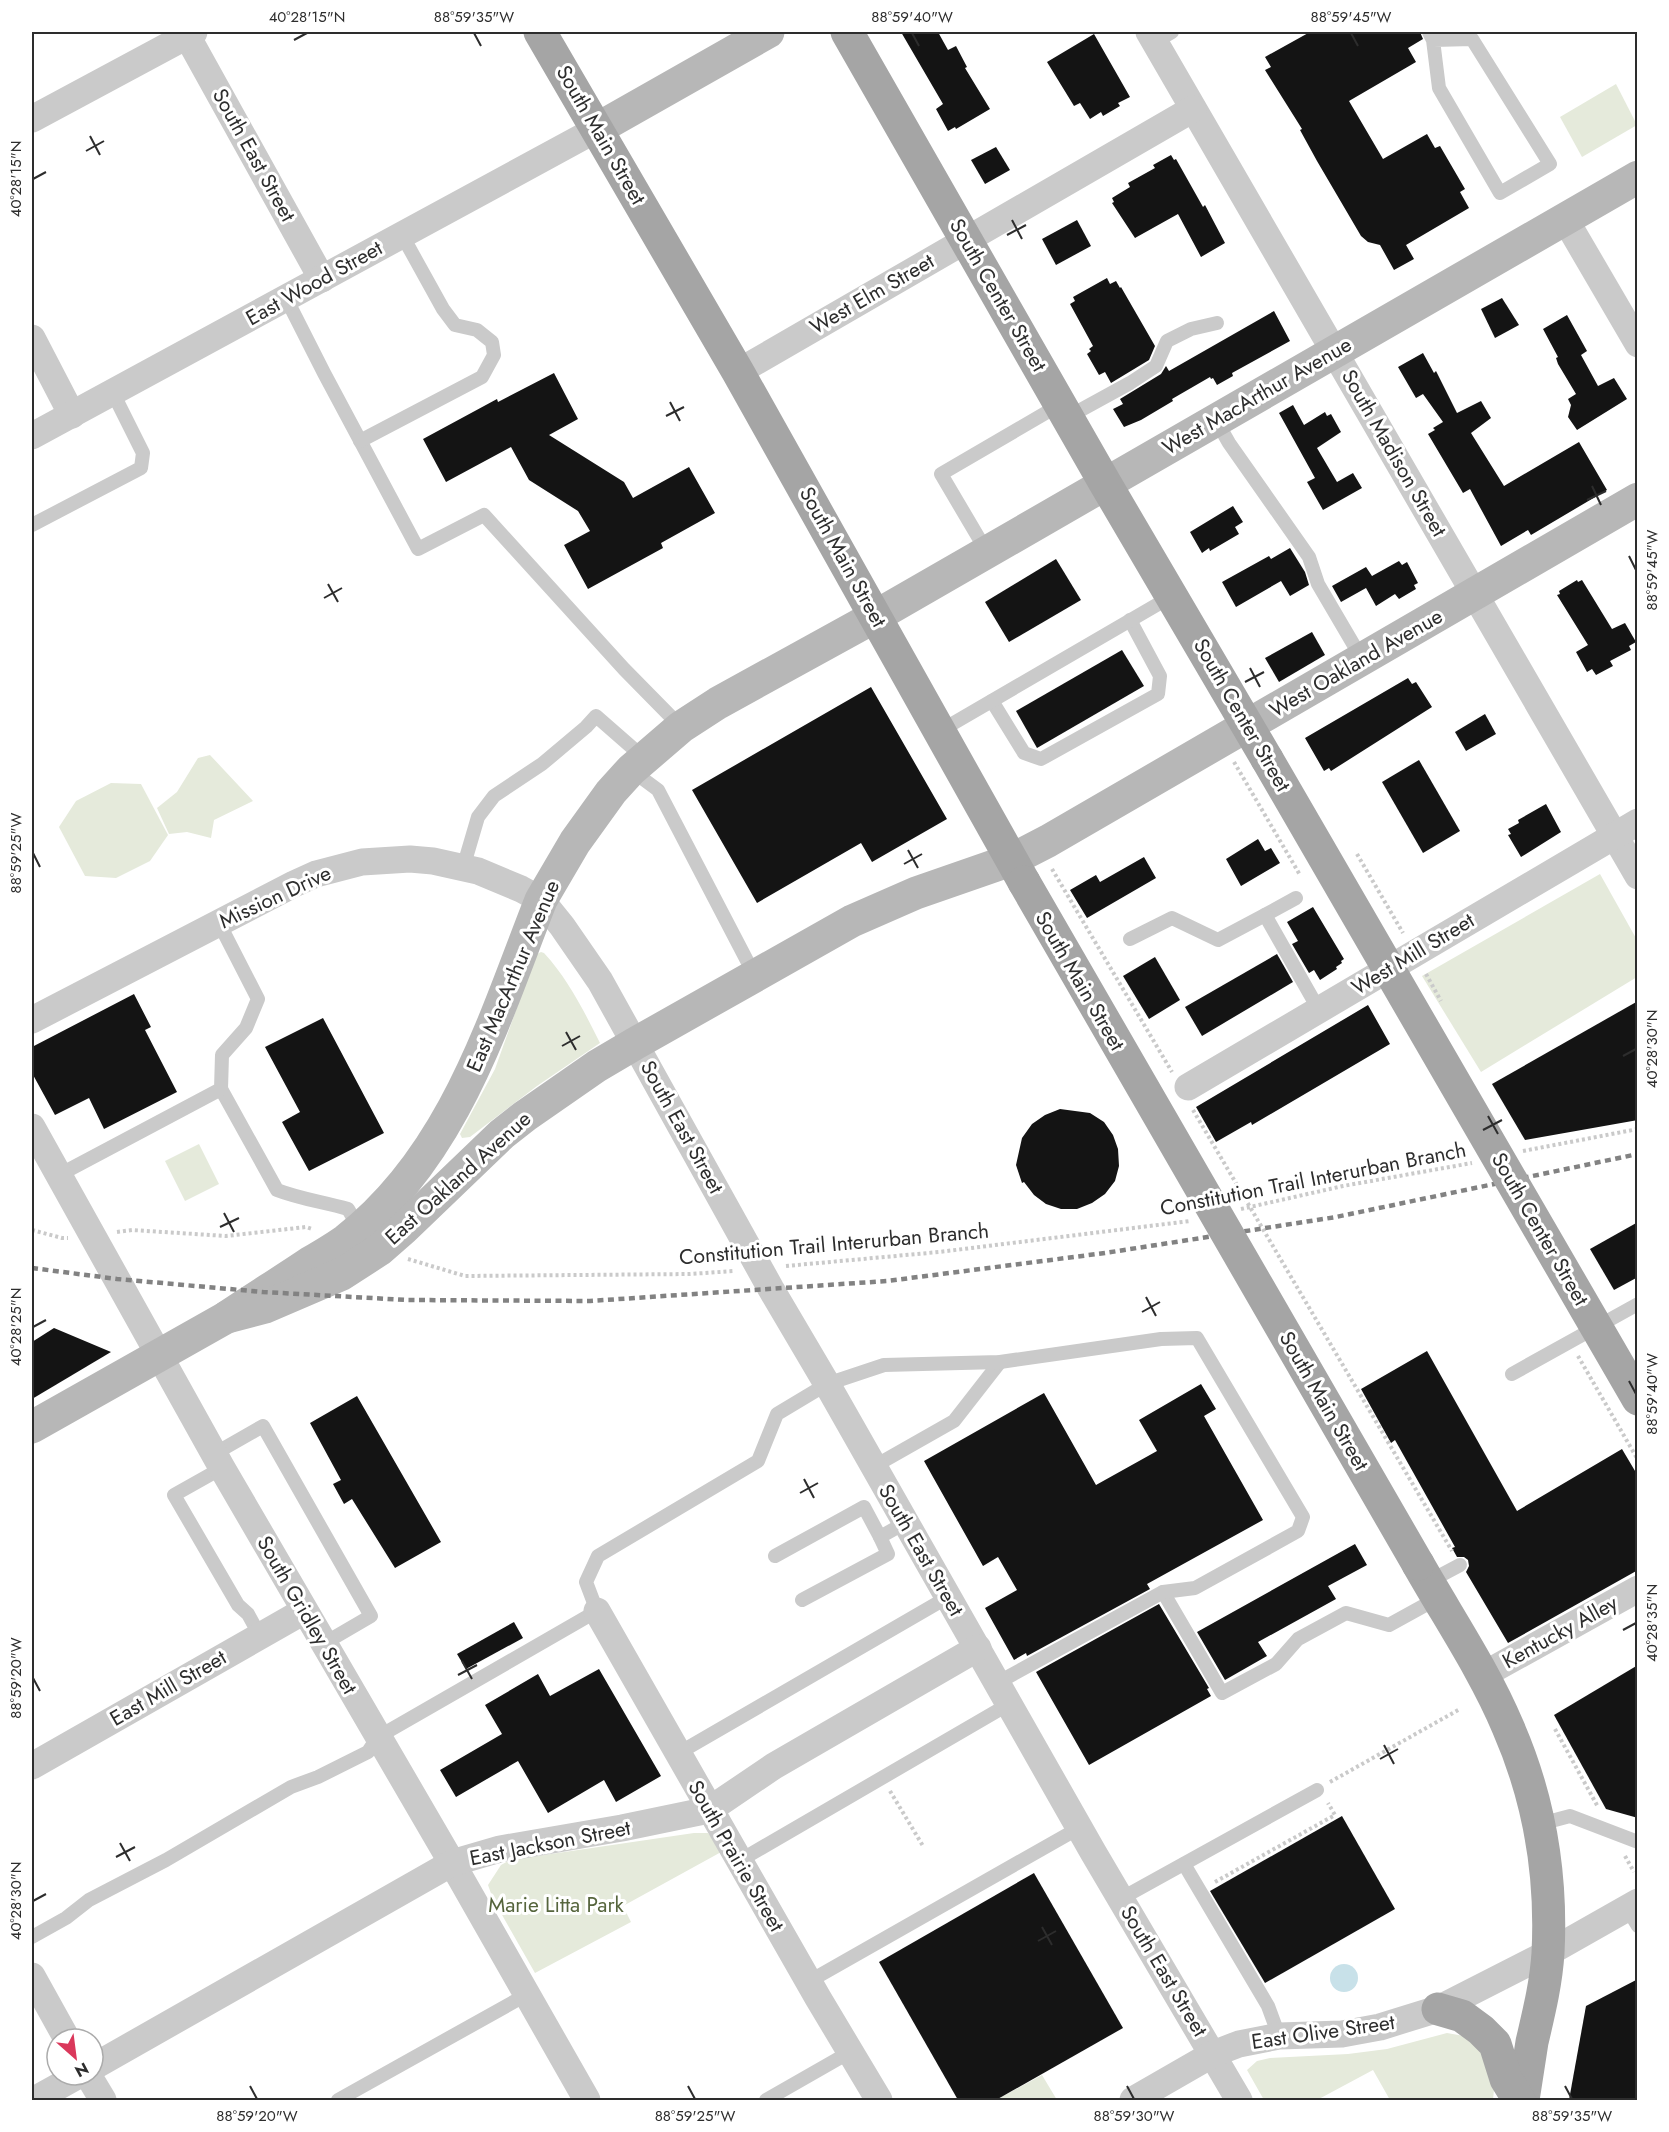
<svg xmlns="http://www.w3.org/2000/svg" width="1669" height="2132" font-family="Jost,sans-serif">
	<rect width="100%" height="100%" fill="#fff"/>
	<!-- green -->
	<g fill="#e5eadb">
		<path d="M 1616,84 L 1637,125 L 1582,157 L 1560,117 Z"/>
		<path d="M 210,755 L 253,801 L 214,820 L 211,838 L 187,832 L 169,834 L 157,808 L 177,792 L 198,758 Z"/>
		<path d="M 111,783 L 141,784 L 168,835 L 150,861 L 116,878 L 85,876 L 59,827 L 76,801 Z"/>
		<path d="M 1600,874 L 1637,940 L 1637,977 L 1481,1072 L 1422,976 Z"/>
		<path d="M 541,952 L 544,953 C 568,979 584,1011 600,1043 L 537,1086 L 470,1137 L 462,1138 L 460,1134 L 495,1069 L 534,960 L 537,954 Z"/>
		<path d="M 199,1144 L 219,1184 L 185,1201 L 165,1161 Z"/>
		<path d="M 694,1833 L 708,1833 L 723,1851 L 623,1906 L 631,1922 L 535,1973 L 493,1899 L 488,1885 L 501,1865 L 510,1860 Z"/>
		<path d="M 1447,2033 L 1464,2036 L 1479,2046 L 1495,2079 L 1493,2100 L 1390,2100 L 1373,2070 L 1317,2100 L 1264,2100 L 1247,2070 L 1257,2061 L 1270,2058 L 1348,2054 L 1387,2049 Z"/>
		<path d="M 1042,2075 L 1057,2100 L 996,2100 Z"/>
	</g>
	<!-- water -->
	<circle fill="#c8e1e9" cx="1344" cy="1978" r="14"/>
	<!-- building -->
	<g fill="#141414">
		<path d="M 901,32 L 938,32 L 948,50 L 956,46 L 967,67 L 965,68 L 990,109 L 956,129 L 955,127 L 948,131 L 936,109 L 943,104 Z"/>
		<path d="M 1310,32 L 1420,32 L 1423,39 L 1408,48 L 1416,62 L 1349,101 L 1383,159 L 1427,134 L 1435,148 L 1440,146 L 1465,189 L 1460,192 L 1469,208 L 1406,245 L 1414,259 L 1394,270 L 1380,245 L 1368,242 L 1361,236 L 1317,161 L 1300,130 L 1302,129 L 1265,70 L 1271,67 L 1265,57 Z"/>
		<path d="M 1094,34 L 1130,97 L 1118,103 L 1120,106 L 1103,116 L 1101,112 L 1090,119 L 1080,103 L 1074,106 L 1047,62 Z"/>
		<path d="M 996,147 L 1010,170 L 985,184 L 971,160 Z"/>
		<path d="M 1171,155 L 1174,160 L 1176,159 L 1203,207 L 1205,205 L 1225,243 L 1201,257 L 1178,214 L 1135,238 L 1112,203 L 1114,202 L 1112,198 L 1130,187 L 1128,183 L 1155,168 L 1153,165 Z"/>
		<path d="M 1077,220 L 1091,246 L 1056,265 L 1042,239 Z"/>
		<path d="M 1107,278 L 1110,284 L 1116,281 L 1120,288 L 1121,287 L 1155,346 L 1149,360 L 1111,383 L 1105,372 L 1099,375 L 1087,354 L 1091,351 L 1089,349 L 1093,346 L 1070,304 L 1075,301 L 1073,297 Z"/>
		<path d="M 1502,298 L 1519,325 L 1495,338 L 1481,309 Z"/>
		<path d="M 1274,311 L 1290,341 L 1232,373 L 1233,376 L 1217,385 L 1213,378 L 1211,379 L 1210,377 L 1172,399 L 1173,401 L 1141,420 L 1124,427 L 1113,409 L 1123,404 L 1120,399 L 1161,374 L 1166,366 L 1169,371 Z"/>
		<path d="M 1567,315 L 1587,351 L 1581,355 L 1598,386 L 1614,378 L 1627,399 L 1577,430 L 1568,417 L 1571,405 L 1568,399 L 1576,394 L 1558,364 L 1556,358 L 1558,357 L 1543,329 Z"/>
		<path d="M 1423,353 L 1434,373 L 1436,371 L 1457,413 L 1481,401 L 1491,418 L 1471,433 L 1504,486 L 1579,442 L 1607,490 L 1531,535 L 1528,530 L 1501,546 L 1470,489 L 1463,493 L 1428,434 L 1435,430 L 1433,428 L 1443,422 L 1423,394 L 1416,398 L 1398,367 Z"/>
		<path d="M 554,373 L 578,419 L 549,435 L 624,482 L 633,498 L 689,467 L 715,513 L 661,543 L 663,548 L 588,589 L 564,545 L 590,531 L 578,511 L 529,480 L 511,447 L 446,482 L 423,439 L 497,399 L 498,402 Z"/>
		<path d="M 1293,405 L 1304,425 L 1325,412 L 1327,416 L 1331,414 L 1341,432 L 1317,448 L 1337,482 L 1353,473 L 1362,488 L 1323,510 L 1307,482 L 1315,478 L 1279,413 Z"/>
		<path d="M 1233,506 L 1243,522 L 1235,527 L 1239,534 L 1210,551 L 1209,548 L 1202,553 L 1190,532 Z"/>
		<path d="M 1290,548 L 1305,572 L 1309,585 L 1290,596 L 1281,581 L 1236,607 L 1222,582 L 1269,556 L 1271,559 Z"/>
		<path d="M 1056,559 L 1081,600 L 1009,642 L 985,602 Z"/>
		<path d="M 1399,561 L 1402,565 L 1407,562 L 1418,583 L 1414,585 L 1416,589 L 1399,599 L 1395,594 L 1376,606 L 1366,588 L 1341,602 L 1332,586 L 1366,567 L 1372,576 Z"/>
		<path d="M 1577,580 L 1578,582 L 1582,580 L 1612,629 L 1625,623 L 1636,642 L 1629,646 L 1631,650 L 1610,661 L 1613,666 L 1596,675 L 1592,669 L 1587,672 L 1576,652 L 1588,645 L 1557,595 L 1560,594 L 1559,591 Z"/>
		<path d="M 1312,632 L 1325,655 L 1279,682 L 1265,658 Z"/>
		<path d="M 1122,650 L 1144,686 L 1037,748 L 1016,711 Z"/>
		<path d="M 1408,678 L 1412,684 L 1416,682 L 1432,707 L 1331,771 L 1329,768 L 1324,771 L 1305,738 Z"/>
		<path d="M 871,687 L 947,819 L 872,862 L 861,843 L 757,903 L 692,790 Z"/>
		<path d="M 1485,714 L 1496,734 L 1466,751 L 1455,732 Z"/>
		<path d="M 1419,760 L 1460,831 L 1423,853 L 1382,782 Z"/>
		<path d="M 1546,804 L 1561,832 L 1521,857 L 1508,835 L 1511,834 L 1508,829 L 1519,823 L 1518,820 Z"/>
		<path d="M 1258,839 L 1265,851 L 1271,848 L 1280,863 L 1241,886 L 1226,859 Z"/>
		<path d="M 1144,857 L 1156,878 L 1087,918 L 1070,890 L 1096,875 L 1100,882 Z"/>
		<path d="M 1313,907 L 1344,959 L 1341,961 L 1342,963 L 1336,967 L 1337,969 L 1320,980 L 1314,970 L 1309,973 L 1292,944 L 1298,941 L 1287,922 Z"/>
		<path d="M 1277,954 L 1293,982 L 1202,1036 L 1185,1007 Z"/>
		<path d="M 1155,957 L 1180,1000 L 1149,1019 L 1123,976 Z"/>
		<path d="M 134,994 L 151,1027 L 145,1030 L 177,1092 L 104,1129 L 89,1098 L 55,1115 L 32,1073 L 32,1047 Z"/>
		<path d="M 1638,1001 L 1638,1120 L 1525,1140 L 1492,1084 Z"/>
		<path d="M 1368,1005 L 1390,1044 L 1252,1125 L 1251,1122 L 1216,1142 L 1196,1107 Z"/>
		<path d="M 323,1018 L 384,1133 L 309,1171 L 282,1122 L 300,1112 L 265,1047 Z"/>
		<path d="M 1060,1109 L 1090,1113 L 1104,1122 L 1113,1135 L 1118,1149 L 1119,1166 L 1115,1181 L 1105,1194 L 1092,1203 L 1077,1209 L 1061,1209 L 1046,1204 L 1034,1195 L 1024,1182 L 1022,1183 L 1016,1165 L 1022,1138 L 1032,1124 L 1045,1115 Z"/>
		<path d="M 1638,1222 L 1638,1277 L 1614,1290 L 1590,1249 Z"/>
		<path d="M 54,1328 L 111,1352 L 32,1399 L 32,1342 Z"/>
		<path d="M 1427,1351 L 1517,1511 L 1622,1449 L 1638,1476 L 1638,1570 L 1508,1643 L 1466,1572 L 1469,1566 L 1468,1560 L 1464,1557 L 1457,1557 L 1452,1548 L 1455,1547 L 1395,1440 L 1391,1443 L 1361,1389 Z"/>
		<path d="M 1201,1384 L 1216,1409 L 1204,1416 L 1263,1520 L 1147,1584 L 1150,1589 L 1027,1656 L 1026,1653 L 1014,1660 L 985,1608 L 1017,1590 L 998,1557 L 983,1566 L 924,1461 L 1044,1393 L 1096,1485 L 1157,1451 L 1139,1420 Z"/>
		<path d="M 357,1396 L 441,1542 L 395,1568 L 352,1499 L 344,1504 L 333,1484 L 341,1480 L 310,1423 Z"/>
		<path d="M 1355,1544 L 1367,1565 L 1328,1586 L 1336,1599 L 1258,1642 L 1267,1656 L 1225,1680 L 1197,1632 Z"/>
		<path d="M 1159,1604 L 1209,1688 L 1207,1689 L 1211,1696 L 1089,1765 L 1036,1672 Z"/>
		<path d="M 514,1622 L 523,1638 L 466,1669 L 457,1654 Z"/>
		<path d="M 1638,1665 L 1638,1818 L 1606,1809 L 1554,1715 Z"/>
		<path d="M 599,1669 L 661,1776 L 616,1802 L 604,1780 L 548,1813 L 518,1761 L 456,1797 L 440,1770 L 502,1734 L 485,1705 L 538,1674 L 550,1696 Z"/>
		<path d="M 1342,1816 L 1395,1909 L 1265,1983 L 1210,1891 Z"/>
		<path d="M 1034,1873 L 1123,2028 L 996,2100 L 958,2100 L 879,1962 Z"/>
		<path d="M 1638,1979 L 1638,2100 L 1569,2100 L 1586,2006 Z"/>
	</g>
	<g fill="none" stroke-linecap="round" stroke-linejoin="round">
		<!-- path -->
		<g stroke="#cacaca" stroke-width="4" stroke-dasharray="3 3" stroke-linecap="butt">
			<path d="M 1234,762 L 1300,875"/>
			<path d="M 1357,854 L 1403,933"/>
			<path d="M 1052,869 L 1172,1072"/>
			<path d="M 1426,974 L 1441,1001"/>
			<path d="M 1193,1110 L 1452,1551"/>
			<path d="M 1523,1151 L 1638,1129"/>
			<path d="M 1241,1209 L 1343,1186 L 1472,1163"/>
			<path d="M 32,1230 L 62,1238 L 68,1238"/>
			<path d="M 117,1232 L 132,1230 L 226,1236 L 306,1227 L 312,1229"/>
			<path d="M 408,1259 L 465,1276 L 690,1274 L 734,1271"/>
			<path d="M 786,1266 L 939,1252 L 1190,1221"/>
			<path d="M 1578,1356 L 1638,1460"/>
			<path d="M 1555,1729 L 1598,1807"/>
			<path d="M 1330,1782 L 1460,1709"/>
			<path d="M 890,1791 L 923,1846"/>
			<path d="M 1625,1856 L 1634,1872"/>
			<path d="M 1215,1882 L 1335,1815 L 1328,1803"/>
		</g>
		<!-- lane -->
		<g stroke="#cacaca" stroke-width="14">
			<path d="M 1429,32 L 1433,40 L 1439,88 L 1500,193 L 1550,164 L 1472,39 L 1433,40"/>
			<path d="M 1155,42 L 1172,32"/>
			<path d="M 286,298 L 324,373 L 418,549 L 484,515 L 624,669 L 681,727"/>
			<path d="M 1068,417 L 1130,383 L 1156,366 L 1167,341 L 1191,329 L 1217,323"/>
			<path d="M 1216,420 L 1229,443 L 1309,557 L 1318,584 L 1362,659"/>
			<path d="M 360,441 L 482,377 L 494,355 L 492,342 L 477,330 L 455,325 L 443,309 L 402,235"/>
			<path d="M 32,525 L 141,468 L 143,453 L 113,393"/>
			<path d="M 987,552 L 941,474 L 1061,404"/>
			<path d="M 992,701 L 1024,753 L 1041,759 L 1158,694 L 1160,676 L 1130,620"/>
			<path d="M 940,731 L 1172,596"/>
			<path d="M 631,770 L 658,790 L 755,976"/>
			<path d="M 463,868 L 478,817 L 494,796 L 542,764 L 586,727 L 596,716 L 644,758"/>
			<path d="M 1265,915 L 1296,898"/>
			<path d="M 1130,939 L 1172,918 L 1218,940 L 1265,915 L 1319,1010"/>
			<path d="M 221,1089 L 277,1190 C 300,1199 324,1202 348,1209 L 359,1228"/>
			<path d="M 59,1175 L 221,1089 L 222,1055 L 246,1028 L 258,999 L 219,923"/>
			<path d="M 1512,1374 L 1638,1304"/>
			<path d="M 214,1454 L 263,1426 L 371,1616 L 323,1644"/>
			<path d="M 873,1467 L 954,1421 L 1000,1362"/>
			<path d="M 222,1468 L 174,1495 L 238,1605 L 248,1614 L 260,1636"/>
			<path d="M 775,1556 L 864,1507 L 880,1537"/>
			<path d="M 1428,1582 L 1460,1565"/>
			<path d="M 1163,1592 L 1222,1693 L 1276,1664 L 1298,1639 L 1346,1613 L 1389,1625 L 1438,1598"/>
			<path d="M 802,1600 L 888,1554 L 880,1537 L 905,1523"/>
			<path d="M 677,1754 L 948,1597"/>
			<path d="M 1540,1824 L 1570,1816 L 1638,1842"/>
			<path d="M 739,1861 L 1009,1704"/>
			<path d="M 1184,1864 L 1268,2006 L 1279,2036"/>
			<path d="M 1120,1899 L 1317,1790"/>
			<path d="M 1627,1908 L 1638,1926"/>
			<path d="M 32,1937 L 66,1918 L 89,1900 L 166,1860 L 291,1787 L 318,1777 L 368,1752 L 378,1737 L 597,1611 L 586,1582 L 598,1556 L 758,1461 L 777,1414 L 827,1384 L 884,1365 L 1000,1362 L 1161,1339 L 1197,1338 L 1303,1517 L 1298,1531 L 1195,1588 L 1163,1592 L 997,1683"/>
			<path d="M 808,1982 L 1079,1828"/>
			<path d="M 338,2100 L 526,1995"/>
			<path d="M 766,2100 L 850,2052"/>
		</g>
		<!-- street -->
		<g stroke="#cacaca" stroke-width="27">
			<path d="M 185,32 L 322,279"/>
			<path d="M 1149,32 L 1638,876"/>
			<path d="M 32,119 L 194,32"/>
			<path d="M 1565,219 L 1638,344"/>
			<path d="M 32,338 L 72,415"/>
			<path d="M 738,372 L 1193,109"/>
			<path d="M 32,436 L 597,129"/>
			<path d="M 32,1020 L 294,884 L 316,874 L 362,862 L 410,859 L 433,861 L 478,871 L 521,889 L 541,900 L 562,926 L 600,981 L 771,1289 L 827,1384 L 1093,1852 L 1239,2100"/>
			<path d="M 1188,1087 L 1638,822"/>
			<path d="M 32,1127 L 222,1468 L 452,1863 L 587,2100"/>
			<path d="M 597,1611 L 818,1998 L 879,2100"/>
			<path d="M 1483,1675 L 1638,1589"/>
			<path d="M 32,1766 L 304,1611"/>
			<path d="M 32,1976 L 67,2039"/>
			<path d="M 93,2067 L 452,1863 L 500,1849 L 622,1828 L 709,1810 L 774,1766 L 978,1648"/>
			<path d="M 88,2075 L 103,2100"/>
			<path d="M 34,2100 L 79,2075"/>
			<path d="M 1133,2100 L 1213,2054 L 1239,2044 L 1279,2036 L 1342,2034 L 1380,2027 L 1438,2009 L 1548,1953 L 1638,1902"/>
		</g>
		<!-- secondary -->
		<g stroke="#b7b7b7" stroke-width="33">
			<path d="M 597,129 L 768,32"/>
			<path d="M 227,1317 C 255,1298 283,1281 311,1262 C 323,1255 335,1248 346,1240 C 454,1156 493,1022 541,900 L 575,842 L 611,792 L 631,770 L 681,727 L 718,703 L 876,616 L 1638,177"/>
			<path d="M 32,1427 L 227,1317 L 265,1307 L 342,1274 L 379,1250 L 403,1229 L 502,1134 L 525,1116 L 597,1066 L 636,1043 L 852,921 L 916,893 L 1011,860 L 1048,841 L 1638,499"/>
		</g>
		<!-- primary -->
		<g stroke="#a5a5a5" stroke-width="33">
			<path d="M 540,32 L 738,372 L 1024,882"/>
			<path d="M 847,32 L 1105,483 L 1267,759"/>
			<path d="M 1418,1564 C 1448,1617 1484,1670 1508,1727 C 1539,1798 1552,1875 1548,1953 C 1546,1984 1539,2012 1532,2042 C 1529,2061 1526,2081 1523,2100"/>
			<path d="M 1438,2009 L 1462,2016 L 1481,2030 L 1495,2044 L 1506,2079 L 1519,2100"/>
		</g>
		<!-- rail -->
		<path stroke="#828282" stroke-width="4.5" stroke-dasharray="6 4.5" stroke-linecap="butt" d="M 32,1268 L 117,1279 L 263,1292 L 407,1300 L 590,1301 L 887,1281 L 1105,1253 L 1336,1217 L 1638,1154"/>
		<!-- primary-bridge -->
		<g stroke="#a5a5a5" stroke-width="33">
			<path d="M 1267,759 L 1638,1399"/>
			<path d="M 1024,882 L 1418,1564"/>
		</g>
	</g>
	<!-- ticks -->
	<path fill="none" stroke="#2d2d2d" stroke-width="2" d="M 474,33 L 481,46M 912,33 L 919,46M 1351,33 L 1358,46M 294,40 L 307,33M 90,136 L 100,155M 86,151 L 104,141M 33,179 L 46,172M 1012,220 L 1022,239M 1007,235 L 1026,225M 670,402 L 680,421M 666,416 L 684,407M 1592,486 L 1601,505M 1587,500 L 1606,491M 1629,556 L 1636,570M 328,584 L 338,602M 324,598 L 342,588M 1250,668 L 1260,687M 1245,682 L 1264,672M 908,850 L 918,868M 33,853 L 40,867M 904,864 L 922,854M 566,1032 L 576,1050M 562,1046 L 580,1036M 1623,1056 L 1636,1049M 1488,1116 L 1498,1134M 1483,1130 L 1502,1120M 224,1213 L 234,1232M 220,1227 L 239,1218M 1146,1297 L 1156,1316M 1142,1312 L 1160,1302M 33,1327 L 46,1320M 1629,1381 L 1636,1394M 804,1479 L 814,1498M 800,1493 L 818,1483M 1623,1630 L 1636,1623M 462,1661 L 472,1679M 458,1675 L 477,1665M 33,1678 L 40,1691M 1384,1745 L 1394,1764M 1380,1759 L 1398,1749M 120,1843 L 130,1861M 116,1857 L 135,1847M 33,1901 L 46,1894M 1042,1927 L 1052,1945M 1038,1941 L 1056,1931M 250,2086 L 257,2099M 688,2086 L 695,2099M 1127,2086 L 1134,2099M 1565,2086 L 1572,2099"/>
	<g text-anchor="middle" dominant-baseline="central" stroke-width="6" stroke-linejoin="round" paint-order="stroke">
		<!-- street labels -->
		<g font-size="21" fill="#2d2d2d" stroke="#fff">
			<text transform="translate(601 135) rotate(60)">South Main Street</text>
			<text transform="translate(254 155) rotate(61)">South East Street</text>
			<text transform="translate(314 283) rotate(-29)">East Wood Street</text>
			<text transform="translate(872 294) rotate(-30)">West Elm Street</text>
			<text transform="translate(998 295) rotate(60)">South Center Street</text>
			<text transform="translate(1257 396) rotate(-30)">West MacArthur Avenue</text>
			<text transform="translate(1394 453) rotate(60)">South Madison Street</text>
			<text transform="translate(843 557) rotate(61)">South Main Street</text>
			<text transform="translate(1356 663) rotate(-30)">West Oakland Avenue</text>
			<text transform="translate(1242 715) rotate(60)">South Center Street</text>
			<text transform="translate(275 897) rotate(-25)">Mission Drive</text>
			<text transform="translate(1413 954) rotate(-31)">West Mill Street</text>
			<text transform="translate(513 976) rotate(-67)">East MacArthur Avenue</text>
			<text transform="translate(1080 981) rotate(60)">South Main Street</text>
			<text transform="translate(682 1127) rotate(61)">South East Street</text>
			<text transform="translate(458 1178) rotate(-42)">East Oakland Avenue</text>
			<text transform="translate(1313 1179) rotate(-11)">Constitution Trail Interurban Branch</text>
			<text transform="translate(1540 1229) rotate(60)">South Center Street</text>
			<text transform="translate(834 1244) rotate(-5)">Constitution Trail Interurban Branch</text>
			<text transform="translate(1324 1401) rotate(60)">South Main Street</text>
			<text transform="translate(921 1550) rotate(60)">South East Street</text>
			<text transform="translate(307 1615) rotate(60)">South Gridley Street</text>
			<text transform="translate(1560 1632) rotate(-29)">Kentucky Alley</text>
			<text transform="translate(168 1688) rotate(-30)">East Mill Street</text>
			<text transform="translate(550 1843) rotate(-11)">East Jackson Street</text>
			<text transform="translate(736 1856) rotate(60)">South Prairie Street</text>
			<text transform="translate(1164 1971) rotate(59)">South East Street</text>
			<text transform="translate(1323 2032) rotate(-8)">East Olive Street</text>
		</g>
		<!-- park labels -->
		<g font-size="21" fill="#56653d" stroke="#fff">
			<text x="556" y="1905">Marie Litta Park</text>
		</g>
	</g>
	<!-- border -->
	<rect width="1669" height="2132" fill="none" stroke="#ffffff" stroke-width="66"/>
	<!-- north arrow -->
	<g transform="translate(75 2057) rotate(152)"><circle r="28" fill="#ffffff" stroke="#ababab" stroke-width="1.5"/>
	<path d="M0-4.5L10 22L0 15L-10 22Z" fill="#da385b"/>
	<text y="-9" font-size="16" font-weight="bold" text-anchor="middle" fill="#2d2d2d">N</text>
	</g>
	<rect x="33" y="33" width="1603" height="2066" fill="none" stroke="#2d2d2d" stroke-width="2"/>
	<g font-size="15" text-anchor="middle" fill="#2d2d2d">
		<text x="307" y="22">40°28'15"N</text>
		<text x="474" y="22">88°59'35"W</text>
		<text x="912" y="22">88°59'40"W</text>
		<text x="1351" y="22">88°59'45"W</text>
		<text transform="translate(16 179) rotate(-90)" y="5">40°28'15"N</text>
		<text transform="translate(1652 570) rotate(-90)" y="5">88°59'45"W</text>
		<text transform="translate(16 853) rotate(-90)" y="5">88°59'25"W</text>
		<text transform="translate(1652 1049) rotate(-90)" y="5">40°28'30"N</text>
		<text transform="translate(16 1327) rotate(-90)" y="5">40°28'25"N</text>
		<text transform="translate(1652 1394) rotate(-90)" y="5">88°59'40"W</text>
		<text transform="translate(1652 1623) rotate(-90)" y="5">40°28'35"N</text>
		<text transform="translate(16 1678) rotate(-90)" y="5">88°59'20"W</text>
		<text transform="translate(16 1901) rotate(-90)" y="5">40°28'30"N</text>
		<text x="257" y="2121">88°59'20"W</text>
		<text x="695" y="2121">88°59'25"W</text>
		<text x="1134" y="2121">88°59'30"W</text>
		<text x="1572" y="2121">88°59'35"W</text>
	</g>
</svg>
